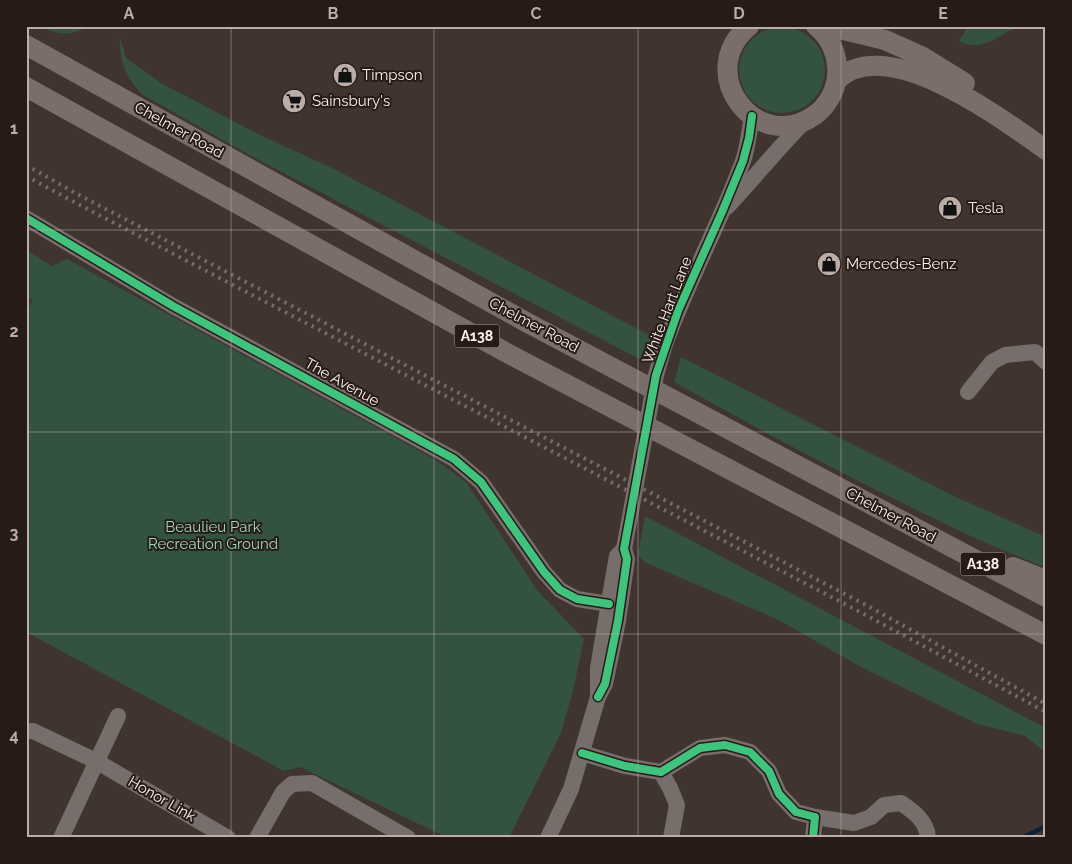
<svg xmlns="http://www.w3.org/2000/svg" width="1072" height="864" font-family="Raleway,sans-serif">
	<rect width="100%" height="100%" fill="#40342f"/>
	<!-- green -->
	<g fill="#33523f">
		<path d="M 39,26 L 88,26 C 72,37 56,35 39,26 Z"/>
		<path d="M 968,26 L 1019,26 C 996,36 983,53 959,41 Z"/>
		<circle cx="782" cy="70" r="43"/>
		<path d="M 120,37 L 126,58 L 161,83 L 258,134 L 334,169 L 653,337 L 645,362 L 251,156 L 143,95 C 126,78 119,61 120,37 Z"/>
		<path d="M 26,250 L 52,266 L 67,259 L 436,460 L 467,483 L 537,590 L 584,639 L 573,691 L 561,733 L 509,838 L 448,838 L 300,767 L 284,771 L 26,632 L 26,312 L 33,300 L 26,296 Z"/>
		<path d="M 681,357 L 956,497 L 1046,537 L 1046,568 C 1018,556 989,545 962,532 C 864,486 769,435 674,382 Z"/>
		<path d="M 645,516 L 1046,728 L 1046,753 L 1025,736 L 977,724 L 859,666 L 779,620 L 644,562 L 638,555 Z"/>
	</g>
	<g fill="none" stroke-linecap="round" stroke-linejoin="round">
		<!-- stream -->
		<path stroke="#082432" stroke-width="4.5" d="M 1022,838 L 1046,826"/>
		<!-- minor -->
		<g stroke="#766e6b" stroke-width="16">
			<path d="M 727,207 C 754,178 778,148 806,120"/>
			<path d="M 26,218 L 173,306 L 454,459 L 481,482 L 544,572 L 560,590 L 577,599 L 609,604"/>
			<path d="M 665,344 C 688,282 720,223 743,161 C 748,147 749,131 752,116"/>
			<path d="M 968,392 L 992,362 L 1005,355 L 1035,352 L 1046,362"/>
			<path d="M 26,731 L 33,731 L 96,761 L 228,838"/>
			<path d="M 582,753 L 625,766 L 661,772 L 700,748 L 725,745 L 750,752 L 769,771 L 779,794 L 796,812 L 815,817 L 813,838"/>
			<path d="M 661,772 L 670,788 L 677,805 L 671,838"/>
			<path d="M 815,817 L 854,823 L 871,817 L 884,805 L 901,803 C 913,811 927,821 928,838"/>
			<path d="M 61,838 L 118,716"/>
			<path d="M 257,838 L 283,792 L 292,784 L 312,783 L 408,838"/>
			<path d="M 548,838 L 571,789 L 598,697 L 598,668 L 611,590 L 617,556 L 624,549 L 627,559 L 618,621 L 605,684 L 598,697"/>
		</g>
		<!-- major -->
		<g stroke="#796e6a" stroke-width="20">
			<path d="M 749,26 C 693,73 757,156 815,115 C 827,106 835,92 837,77 C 839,57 831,38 816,26"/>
			<path d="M 827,26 L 885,40 L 923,57 L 965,83"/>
			<path d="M 26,45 L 526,322 L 1046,597"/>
			<path d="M 837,80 C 887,32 1002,119 1046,150"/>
			<path d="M 26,87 L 507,353 L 1046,635"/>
			<path d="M 1013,567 L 1046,580"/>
		</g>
		<!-- rail -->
		<g stroke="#736b67" stroke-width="4" stroke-dasharray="2.5 5" stroke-linecap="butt">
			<path d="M 26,165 L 77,194 L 864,604 L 1046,704"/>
			<path d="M 26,176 L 74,202 L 862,613 L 1046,712"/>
		</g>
		<!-- minor-bridge -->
		<path stroke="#766e6b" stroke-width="16" d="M 624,549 L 656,375 L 665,344"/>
		<!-- cycleway casing -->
		<g stroke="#271b17" stroke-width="11">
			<g id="cycleway">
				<path d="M 26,218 L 173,306 L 454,459 L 481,482 L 544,572 L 560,590 L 577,599 L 609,604"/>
				<path d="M 598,697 L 605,684 L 618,621 L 627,559 L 624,549 L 656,375 L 678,311 L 722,212 L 743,161 L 749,138 L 752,116"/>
				<path d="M 582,753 L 625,766 L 661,772 L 700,748 L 725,745 L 750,752 L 769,771 L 779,794 L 796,812 L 815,817 L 813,838"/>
			</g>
		</g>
		<!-- cycleway -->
		<use href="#cycleway" stroke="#40c37c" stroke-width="8"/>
	</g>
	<!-- grid -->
	<path fill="none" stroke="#bcada7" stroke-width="1" stroke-opacity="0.55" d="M 231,26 L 231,838M 434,26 L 434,838M 638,26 L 638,838M 841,26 L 841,838M 26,230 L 1046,230M 26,432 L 1046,432M 26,634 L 1046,634"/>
	<!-- icons -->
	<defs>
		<g id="shop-disc" transform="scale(1.25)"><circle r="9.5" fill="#bcada7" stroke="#271b17"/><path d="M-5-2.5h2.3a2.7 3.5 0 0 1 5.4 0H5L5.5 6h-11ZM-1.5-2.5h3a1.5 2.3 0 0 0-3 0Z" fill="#111"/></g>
		<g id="supermarket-disc" transform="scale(1.25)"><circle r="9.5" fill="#bcada7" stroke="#271b17"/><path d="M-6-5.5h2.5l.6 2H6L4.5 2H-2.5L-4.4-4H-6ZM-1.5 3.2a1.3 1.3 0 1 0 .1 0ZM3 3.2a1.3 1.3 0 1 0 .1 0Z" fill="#111"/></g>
	</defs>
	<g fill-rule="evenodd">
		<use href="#shop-disc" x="345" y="75"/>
		<use href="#supermarket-disc" x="294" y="101"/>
		<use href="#shop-disc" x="950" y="208"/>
		<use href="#shop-disc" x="829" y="264"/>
	</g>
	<g text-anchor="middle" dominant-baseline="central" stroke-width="4" stroke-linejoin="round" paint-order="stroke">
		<!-- shield labels -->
		<g fill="#271b17" stroke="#beafa9" stroke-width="1">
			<rect x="454.5" y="324.5" width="45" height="23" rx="4"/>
			<rect x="960.5" y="552.5" width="45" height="23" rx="4"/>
		</g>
		<g font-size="14" font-weight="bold" fill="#feeee8">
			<text x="477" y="336">A138</text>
			<text x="983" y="564">A138</text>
		</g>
		<!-- poi labels -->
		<g font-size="15" fill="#feeee8" stroke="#271b17" text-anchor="start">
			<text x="362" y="75">Timpson</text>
			<text x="312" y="101">Sainsbury's</text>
			<text x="968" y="208">Tesla</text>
			<text x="846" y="264">Mercedes-Benz</text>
		</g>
		<!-- street labels -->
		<g font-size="15" fill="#feeee8" stroke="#271b17">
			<text transform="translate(179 130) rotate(29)">Chelmer Road</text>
			<text transform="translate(667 310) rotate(-69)">White Hart Lane</text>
			<text transform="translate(534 325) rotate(28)">Chelmer Road</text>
			<text transform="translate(342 382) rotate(29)">The Avenue</text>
			<text transform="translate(891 515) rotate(28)">Chelmer Road</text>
			<text transform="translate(162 799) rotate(30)">Honor Link</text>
		</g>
		<!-- park labels -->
		<g font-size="15" fill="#97dcb3" stroke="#271b17">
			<text x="213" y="527">Beaulieu Park<tspan x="213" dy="17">Recreation Ground</tspan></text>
		</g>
	</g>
	<!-- border -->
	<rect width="1072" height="864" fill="none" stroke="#271b17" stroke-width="55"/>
	<rect x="28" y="28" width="1016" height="808" fill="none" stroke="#bcada7" stroke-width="2"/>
	<g font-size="16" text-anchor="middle" font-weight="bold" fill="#bcada7">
		<text x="129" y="19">A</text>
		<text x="333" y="19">B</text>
		<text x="536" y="19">C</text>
		<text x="739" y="19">D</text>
		<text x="943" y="19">E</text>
		<text x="14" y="134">1</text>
		<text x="14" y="337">2</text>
		<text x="14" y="539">3</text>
		<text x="14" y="741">4</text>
	</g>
</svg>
